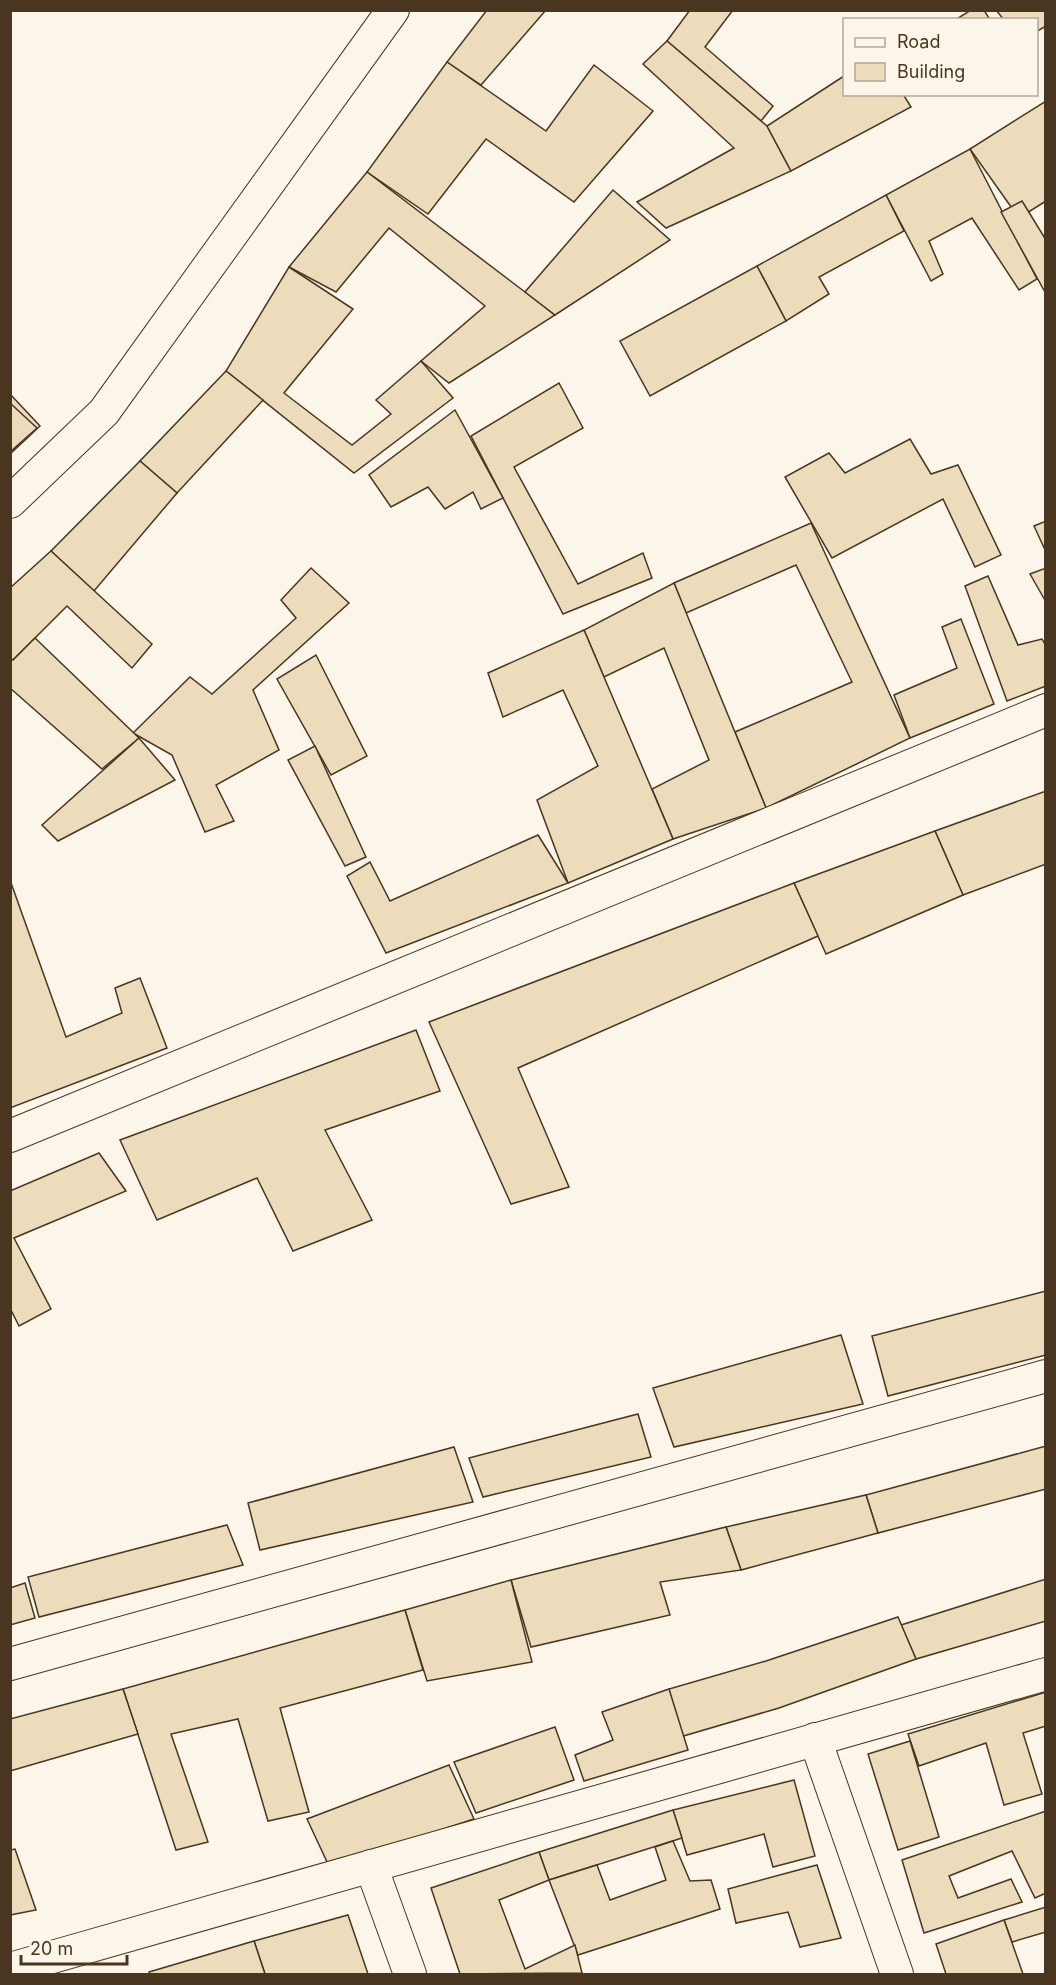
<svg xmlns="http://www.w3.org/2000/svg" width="1056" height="1985" font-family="Inter,sans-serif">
	<rect width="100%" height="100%" fill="#fbf6e9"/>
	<!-- building -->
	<g fill="#ecdcbc" stroke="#4a3520" stroke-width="1.5">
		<path d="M 487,10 L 546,10 L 481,85 L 447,62 Z"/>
		<path d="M 690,10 L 733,10 L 705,47 L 773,106 L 761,121 L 667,41 Z"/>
		<path d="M 971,10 L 984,10 L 990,20 L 955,20 Z"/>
		<path d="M 996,10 L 1046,10 L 1046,26 L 1036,32 L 1036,20 L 1004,20 Z"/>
		<path d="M 667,41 L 767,126 L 791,171 L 666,228 L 637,202 L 734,148 L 643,64 Z"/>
		<path d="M 447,62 L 546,131 L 594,65 L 653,111 L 574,202 L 486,139 L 428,214 L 367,172 Z"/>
		<path d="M 844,76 L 844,94 L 903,94 L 911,107 L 791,171 L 767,126 Z"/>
		<path d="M 1046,101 L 1046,201 L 1019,218 L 970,149 Z"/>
		<path d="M 970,149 L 1037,279 L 1019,290 L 972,218 L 929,241 L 943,274 L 931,281 L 886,195 Z"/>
		<path d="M 367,172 L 525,292 L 555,315 L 449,383 L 421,361 L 485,306 L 389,228 L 336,292 L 289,267 Z"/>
		<path d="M 613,190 L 670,240 L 555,315 L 525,292 Z"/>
		<path d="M 886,195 L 904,231 L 819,277 L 829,294 L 786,321 L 757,266 Z"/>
		<path d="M 1022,201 L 1046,240 L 1046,294 L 1001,212 Z"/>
		<path d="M 757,266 L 786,321 L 650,396 L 620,341 Z"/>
		<path d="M 289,267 L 353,309 L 284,393 L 352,445 L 391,414 L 376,400 L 421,361 L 453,398 L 354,473 L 226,371 Z"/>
		<path d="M 226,371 L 263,400 L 177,493 L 140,461 Z"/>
		<path d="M 559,383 L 583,428 L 514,467 L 578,584 L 643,553 L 652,578 L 563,614 L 471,436 Z"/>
		<path d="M 10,394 L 40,426 L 10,454 Z"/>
		<path d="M 10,403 L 37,428 L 10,452 Z"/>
		<path d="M 455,410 L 503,498 L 481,509 L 473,492 L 445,509 L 428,487 L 391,507 L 369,475 Z"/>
		<path d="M 910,439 L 931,474 L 958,465 L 1001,555 L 975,567 L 943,499 L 832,558 L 785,477 L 829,453 L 845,473 Z"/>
		<path d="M 140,461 L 177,493 L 94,591 L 51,551 Z"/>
		<path d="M 1046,521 L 1046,552 L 1034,526 Z"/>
		<path d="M 811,523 L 910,738 L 766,808 L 735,732 L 852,682 L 796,565 L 686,613 L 674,583 Z"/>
		<path d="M 51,551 L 152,644 L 132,668 L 67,606 L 13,660 L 10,658 L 10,588 Z"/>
		<path d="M 311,568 L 349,603 L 253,690 L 279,750 L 216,785 L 234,821 L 205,832 L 172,755 L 133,733 L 190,677 L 212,694 L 296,618 L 281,600 Z"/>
		<path d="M 1046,568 L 1046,602 L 1030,574 Z"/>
		<path d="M 988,576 L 1018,645 L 1042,639 L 1046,646 L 1046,686 L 1007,701 L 965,586 Z"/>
		<path d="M 674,583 L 766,808 L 673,839 L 652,789 L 709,760 L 664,648 L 604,677 L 584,630 Z"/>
		<path d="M 961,619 L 994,704 L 910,738 L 894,695 L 957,668 L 942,627 Z"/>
		<path d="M 584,630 L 673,839 L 568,883 L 537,800 L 598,766 L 563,690 L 503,717 L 488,673 Z"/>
		<path d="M 35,638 L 139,738 L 102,769 L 10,688 L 10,658 L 13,660 Z"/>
		<path d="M 316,655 L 367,756 L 331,775 L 277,679 Z"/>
		<path d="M 139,738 L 175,780 L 58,841 L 42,825 Z"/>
		<path d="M 315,746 L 366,857 L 345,866 L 288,760 Z"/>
		<path d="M 1046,791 L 1046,864 L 963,895 L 935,831 Z"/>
		<path d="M 935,831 L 963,895 L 826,954 L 794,883 Z"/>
		<path d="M 538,835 L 568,883 L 386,953 L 347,876 L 370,862 L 390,901 Z"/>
		<path d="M 10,880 L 66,1037 L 122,1013 L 115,988 L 140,978 L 167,1048 L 10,1108 Z"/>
		<path d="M 794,883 L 818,936 L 518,1068 L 569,1187 L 511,1204 L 429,1022 Z"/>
		<path d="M 416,1030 L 440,1091 L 325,1130 L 372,1220 L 293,1251 L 257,1178 L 157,1220 L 120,1140 Z"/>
		<path d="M 99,1153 L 126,1191 L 14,1238 L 51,1309 L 19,1326 L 10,1308 L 10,1191 Z"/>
		<path d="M 1046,1291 L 1046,1355 L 888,1396 L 872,1336 Z"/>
		<path d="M 841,1335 L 863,1404 L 674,1447 L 653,1388 Z"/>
		<path d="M 638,1414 L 651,1457 L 483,1497 L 469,1458 Z"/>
		<path d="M 1046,1446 L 1046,1489 L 878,1533 L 866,1495 Z"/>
		<path d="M 454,1447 L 473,1502 L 260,1550 L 248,1503 Z"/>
		<path d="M 866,1495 L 878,1533 L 741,1570 L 726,1527 Z"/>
		<path d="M 227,1525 L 243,1565 L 39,1617 L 28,1577 Z"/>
		<path d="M 726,1527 L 741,1570 L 660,1582 L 670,1615 L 531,1647 L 511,1580 Z"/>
		<path d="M 1046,1579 L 1046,1621 L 916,1659 L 901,1625 Z"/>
		<path d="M 511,1580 L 532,1662 L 427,1681 L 405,1610 Z"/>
		<path d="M 25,1583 L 35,1618 L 10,1625 L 10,1588 Z"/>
		<path d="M 405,1610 L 423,1670 L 280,1708 L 309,1812 L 268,1821 L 238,1719 L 171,1734 L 208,1842 L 176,1850 L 123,1689 Z"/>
		<path d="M 898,1617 L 916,1659 L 779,1708 L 680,1737 L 669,1689 L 766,1661 Z"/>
		<path d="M 123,1689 L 138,1734 L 10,1771 L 10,1719 Z"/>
		<path d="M 669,1689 L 688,1750 L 584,1781 L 575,1755 L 613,1740 L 602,1712 Z"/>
		<path d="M 1046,1692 L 1046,1726 L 1023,1733 L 1042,1794 L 1004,1805 L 986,1743 L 919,1766 L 908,1734 Z"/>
		<path d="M 555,1727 L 574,1780 L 476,1813 L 454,1762 Z"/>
		<path d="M 910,1741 L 939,1837 L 898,1850 L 868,1754 Z"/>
		<path d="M 449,1765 L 474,1819 L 329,1866 L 307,1819 Z"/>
		<path d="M 794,1780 L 815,1856 L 773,1867 L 764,1834 L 687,1855 L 673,1810 Z"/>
		<path d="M 673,1810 L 682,1838 L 549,1880 L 539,1852 Z"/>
		<path d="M 1046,1811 L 1046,1893 L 1035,1898 L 1012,1851 L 949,1876 L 958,1898 L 1011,1879 L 1022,1902 L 924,1933 L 902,1860 Z"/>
		<path d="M 673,1841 L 690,1881 L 711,1880 L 720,1909 L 578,1955 L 549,1880 L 597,1865 L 610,1900 L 666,1880 L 655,1847 Z"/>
		<path d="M 15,1849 L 36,1910 L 10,1915 L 10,1850 Z"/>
		<path d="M 539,1852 L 549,1880 L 499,1900 L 525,1969 L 575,1945 L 582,1973 L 460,1974 L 431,1888 Z"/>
		<path d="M 817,1865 L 841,1938 L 800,1947 L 788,1912 L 736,1923 L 728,1889 Z"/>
		<path d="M 1046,1907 L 1046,1932 L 1012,1942 L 1004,1920 Z"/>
		<path d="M 348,1915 L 368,1974 L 265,1974 L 254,1941 Z"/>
		<path d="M 1004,1920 L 1023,1974 L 946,1974 L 936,1944 Z"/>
		<path d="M 254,1941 L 265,1974 L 150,1974 L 149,1972 Z"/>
	</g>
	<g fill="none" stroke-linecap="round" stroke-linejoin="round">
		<!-- street casing -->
		<g stroke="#4a3520" stroke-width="34">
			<g id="street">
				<path d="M 10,502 L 104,412 L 393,10"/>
				<path d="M 10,1136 L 1046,710"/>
				<path d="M 10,1664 L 1046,1376"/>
				<path d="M 815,1739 L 897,1974"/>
				<path d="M 371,1866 L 410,1974"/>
				<path d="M 10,1969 L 1046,1674"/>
			</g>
		</g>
		<!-- street -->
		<use href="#street" stroke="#fbf6e9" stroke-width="32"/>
	</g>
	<!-- border -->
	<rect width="1056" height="1985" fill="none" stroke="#4a3520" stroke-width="24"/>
	<!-- legend -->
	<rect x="843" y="18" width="195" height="78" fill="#fbf6e9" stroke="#b4a999" stroke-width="1.5"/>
	<rect x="855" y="38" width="30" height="9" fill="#fbf6e9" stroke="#b4a999" stroke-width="1.5"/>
	<text x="897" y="48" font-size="18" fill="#4a3520">Road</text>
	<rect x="855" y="63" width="30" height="18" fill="#ecdcbc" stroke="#b4a999" stroke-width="1.5"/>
	<text x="897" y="78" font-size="18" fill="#4a3520">Building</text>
	<!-- scale -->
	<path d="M21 1955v9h106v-9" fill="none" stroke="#4a3520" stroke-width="3"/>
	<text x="30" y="1955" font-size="18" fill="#4a3520" stroke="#fbf6e9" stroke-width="4.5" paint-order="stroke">20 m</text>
</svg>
